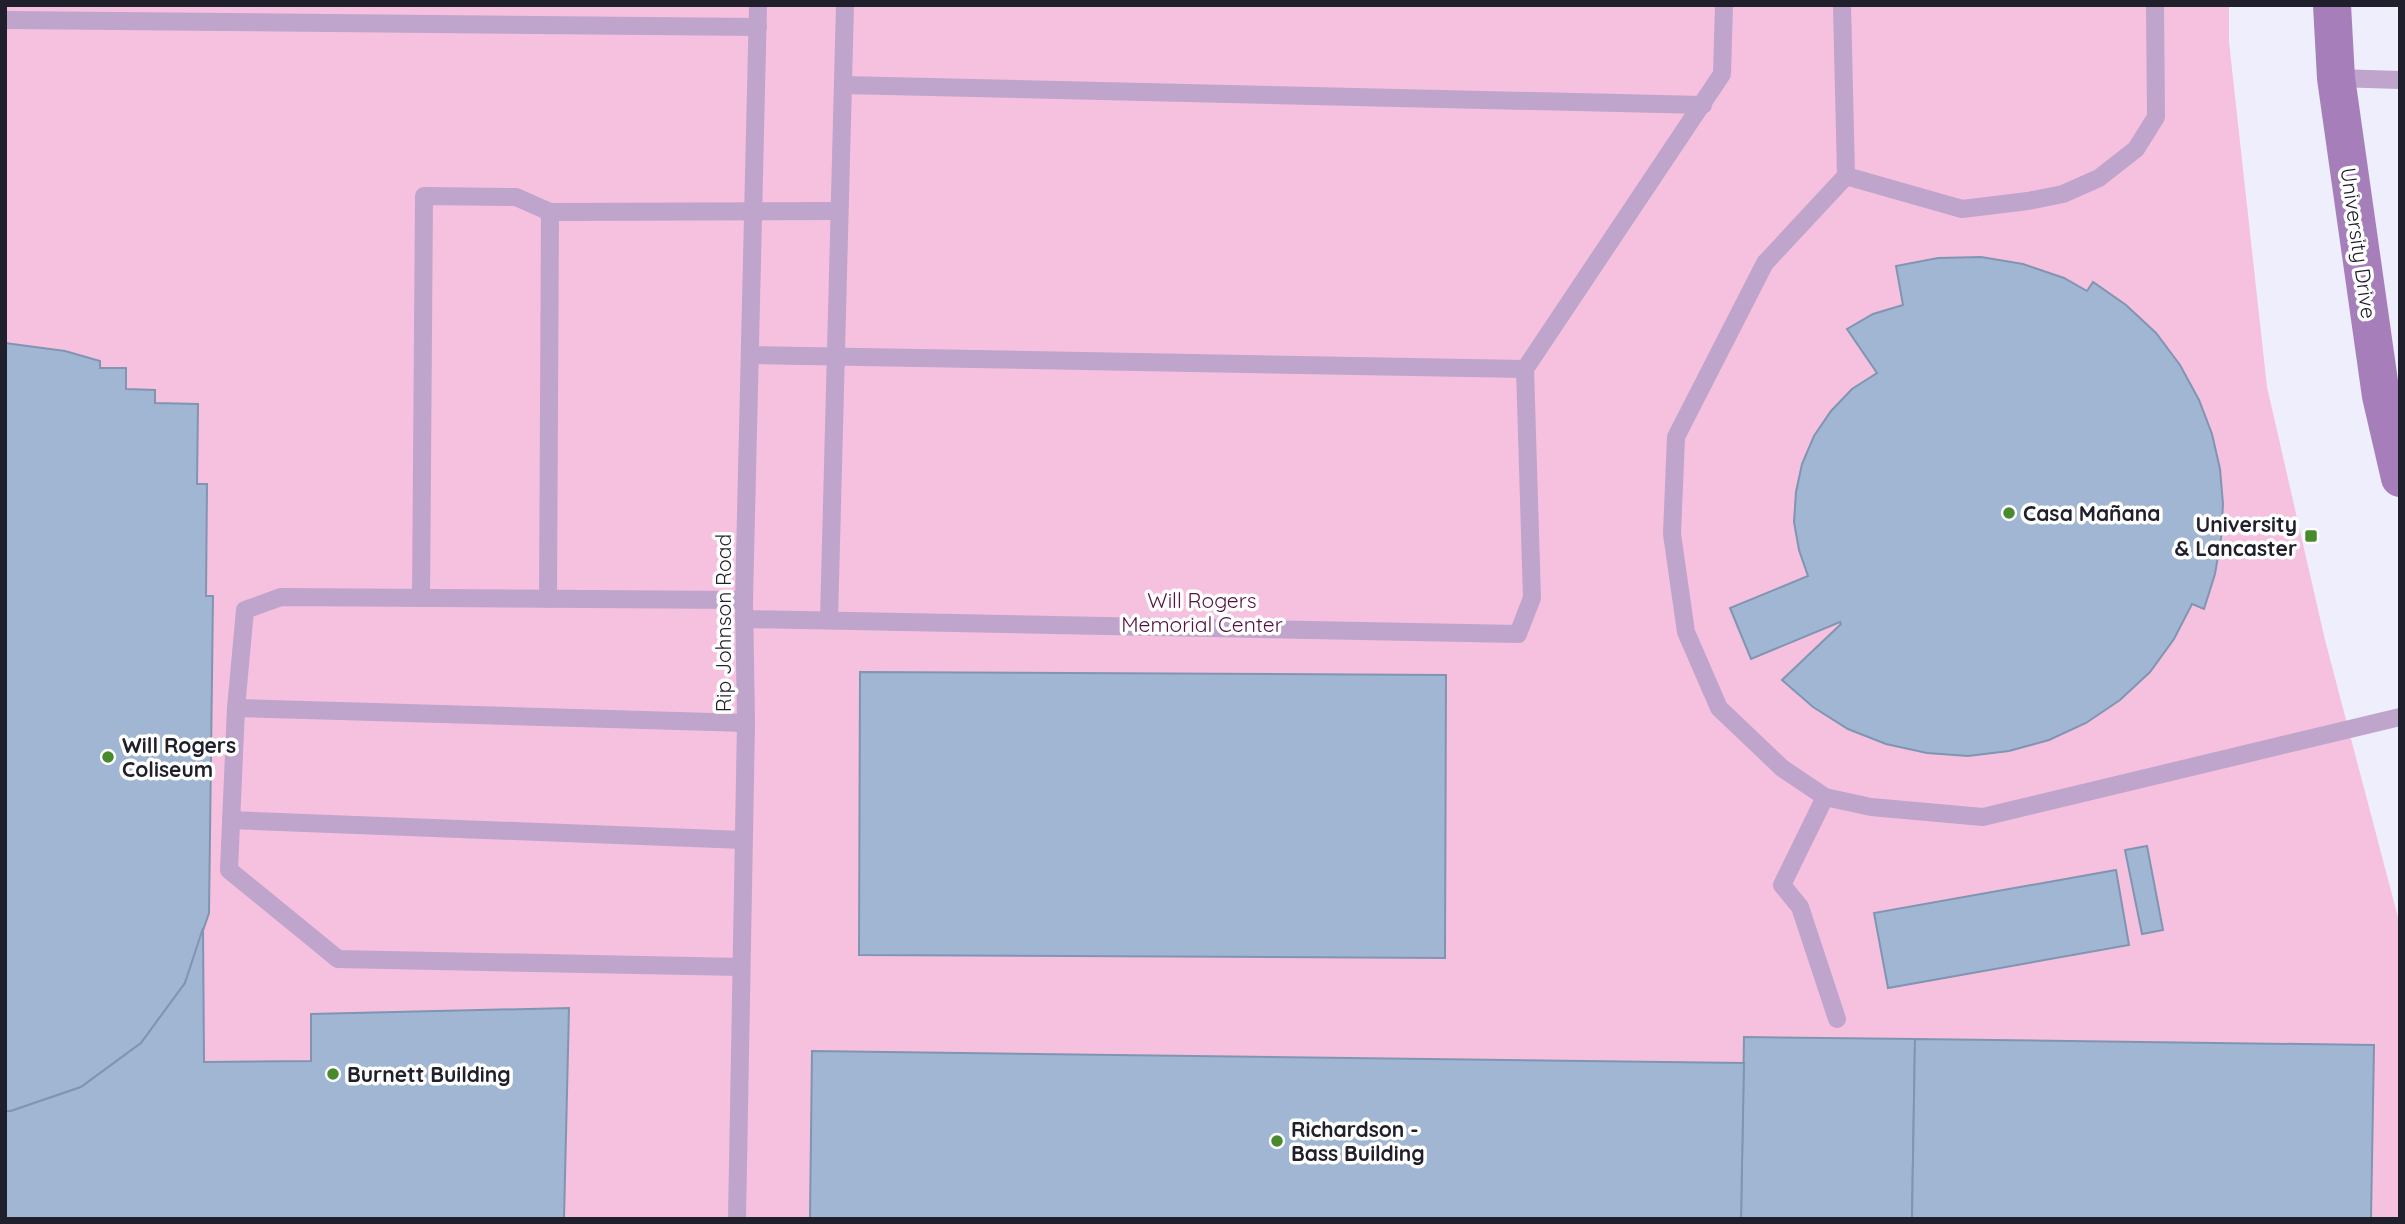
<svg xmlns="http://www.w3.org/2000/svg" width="2405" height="1224" font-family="Quicksand,sans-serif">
	<rect width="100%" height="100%" fill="#eeeefc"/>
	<!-- green -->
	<path fill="#f5c1df" d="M 5,5 L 2229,5 L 2229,42 L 2267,387 L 2325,640 L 2400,925 L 2400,1219 L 5,1219 Z"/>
	<!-- building -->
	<g fill="#a0b6d3" stroke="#8095b1" stroke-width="2">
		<path d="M 1981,257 L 2023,264 L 2064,278 L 2087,291 L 2093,282 L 2126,305 L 2156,333 L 2180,365 L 2199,400 L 2212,434 L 2220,469 L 2223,504 L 2221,539 L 2215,574 L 2204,609 L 2192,604 L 2174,639 L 2150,672 L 2120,700 L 2086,723 L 2049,740 L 2009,751 L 1968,756 L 1927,753 L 1886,744 L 1848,729 L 1813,707 L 1782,680 L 1841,624 L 1840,622 L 1751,659 L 1730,608 L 1808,576 L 1799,550 L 1794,522 L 1796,492 L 1802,464 L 1814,436 L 1831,411 L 1852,389 L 1877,373 L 1847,329 L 1873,314 L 1903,305 L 1896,266 L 1938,258 Z"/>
		<path d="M 5,343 L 65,351 L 100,361 L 100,368 L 126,368 L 126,389 L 155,390 L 155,403 L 198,404 L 197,484 L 207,484 L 206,596 L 213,596 L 209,913 L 185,983 L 141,1043 L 81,1087 L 11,1111 L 5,1111 Z"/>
		<path d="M 860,672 L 1446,675 L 1445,958 L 859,955 Z"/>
		<path d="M 2147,846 L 2163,930 L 2142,934 L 2125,850 Z"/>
		<path d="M 2116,870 L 2129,945 L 1888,988 L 1874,913 Z"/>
		<path d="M 203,928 L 204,1062 L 311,1061 L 311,1014 L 569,1008 L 564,1219 L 5,1219 L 5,1111 L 11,1111 L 81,1087 L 141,1043 L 185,983 Z"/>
		<path d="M 1744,1037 L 1915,1039 L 1912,1219 L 1741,1219 Z"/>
		<path d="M 1915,1039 L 2374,1045 L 2371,1219 L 1912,1219 Z"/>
		<path d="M 812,1051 L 1744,1063 L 1741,1219 L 810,1219 Z"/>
	</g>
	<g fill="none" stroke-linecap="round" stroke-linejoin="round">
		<!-- service -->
		<g stroke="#bfa4cc" stroke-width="18">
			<path d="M 1842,5 L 1846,176 L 1765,263 L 1676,437 L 1672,534 L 1686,632 L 1719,708 L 1782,768 L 1825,797 L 1871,807 L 1983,817 L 2400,717"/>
			<path d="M 5,20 L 758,27"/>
			<path d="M 2336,78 L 2400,80"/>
			<path d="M 843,85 L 1703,105"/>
			<path d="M 1846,176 L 1962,209 L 2028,201 L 2063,194 L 2099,178 L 2136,149 L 2156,117 L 2155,5"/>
			<path d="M 750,355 L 1525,369"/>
			<path d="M 421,598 L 424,196 L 516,197 L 550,212"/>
			<path d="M 548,599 L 550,212 L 839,211"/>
			<path d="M 744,619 L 1518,634 L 1532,598 L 1525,369 L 1722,74 L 1724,5"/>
			<path d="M 829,620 L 845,5"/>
			<path d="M 236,708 L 245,610 L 281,597 L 744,600"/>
			<path d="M 1825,797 L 1782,885 L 1800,907 L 1837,1019"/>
			<path d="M 231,820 L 743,840"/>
			<path d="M 741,967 L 338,959 L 229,870 L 236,708 L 746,723"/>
			<path d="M 737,1219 L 746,723 L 744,600 L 758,5"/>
		</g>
		<!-- secondary -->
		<path stroke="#a67fba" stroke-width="38" d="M 2332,5 L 2336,78 L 2381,396 L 2400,478"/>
	</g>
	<!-- markers -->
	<g fill="#488a2d" stroke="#fff" stroke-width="2.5">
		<circle cx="2009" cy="513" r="7"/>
		<rect x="2304" y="529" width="14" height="14" rx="3.5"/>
		<circle cx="108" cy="757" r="7"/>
		<circle cx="333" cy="1074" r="7"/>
		<circle cx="1277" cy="1141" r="7"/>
	</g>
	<g text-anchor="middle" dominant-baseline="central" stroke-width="7" stroke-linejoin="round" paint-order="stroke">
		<!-- street labels -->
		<g font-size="21" fill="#20202d" stroke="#fff">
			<text transform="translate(2359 243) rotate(82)">University Drive</text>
			<text transform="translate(723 623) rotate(-90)">Rip Johnson Road</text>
		</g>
		<!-- poi labels -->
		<g font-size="21" font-weight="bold" fill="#20202d" stroke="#fff" text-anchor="start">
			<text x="2023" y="513">Casa Mañana</text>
			<text x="2297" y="524" text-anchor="end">University<tspan x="2297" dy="24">&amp; Lancaster</tspan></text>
			<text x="122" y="745">Will Rogers<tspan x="122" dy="24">Coliseum</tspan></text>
			<text x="347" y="1074">Burnett Building</text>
			<text x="1291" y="1129">Richardson -<tspan x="1291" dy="24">Bass Building</tspan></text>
		</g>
		<!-- park labels -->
		<g font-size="21" fill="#54103f" stroke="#fff">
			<text x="1202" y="600">Will Rogers<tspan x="1202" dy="24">Memorial Center</tspan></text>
		</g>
	</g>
	<!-- border -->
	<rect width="2405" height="1224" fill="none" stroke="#20202d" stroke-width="14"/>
</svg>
